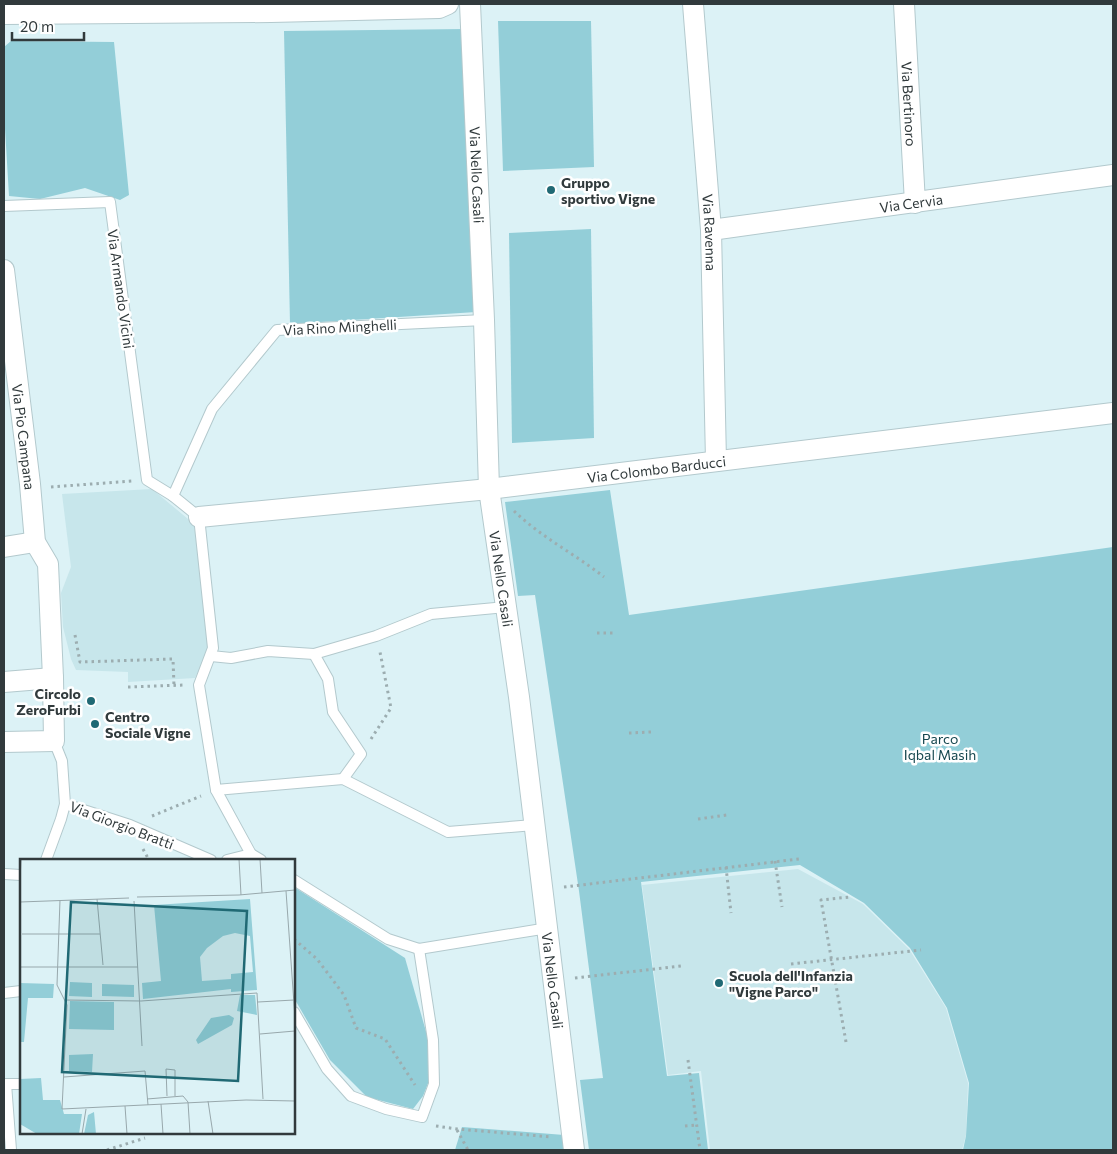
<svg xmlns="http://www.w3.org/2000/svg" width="1117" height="1154" font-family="Commissioner,sans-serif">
	<rect width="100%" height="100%" fill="#dcf2f6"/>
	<!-- built -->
	<g fill="#c7e6eb">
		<path d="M 152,489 L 194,524 L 209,650 L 195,678 L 128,682 L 128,672 L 76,670 L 71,659 L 63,627 L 61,593 L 71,567 L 62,494 Z"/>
		<path d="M 798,869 L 863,904 L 909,949 L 946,1008 L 968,1083 L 966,1135 L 962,1150 L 710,1150 L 701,1071 L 668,1075 L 642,885 Z"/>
	</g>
	<!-- green -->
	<g fill="#93ced8">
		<path d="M 498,21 L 591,21 L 594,167 L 503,171 Z"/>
		<path d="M 466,29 L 476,312 L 290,324 L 284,31 Z"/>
		<path d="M 11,41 L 114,42 L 129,195 L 120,200 L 85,188 L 40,199 L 9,196 L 4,112 L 4,47 Z"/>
		<path d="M 591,229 L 594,438 L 512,443 L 509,233 Z"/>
		<path d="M 610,490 L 629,615 L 1113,547 L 1113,1150 L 963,1150 L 966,1136 L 969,1083 L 947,1008 L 910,948 L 864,903 L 800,865 L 641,882 L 667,1076 L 699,1073 L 708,1150 L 589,1150 L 580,1080 L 603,1078 L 579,891 L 535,595 L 518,596 L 505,502 Z"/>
		<path d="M 294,887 L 405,958 L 429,1042 L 431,1076 L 423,1096 L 413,1109 L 367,1097 L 330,1060 L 294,998 Z"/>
		<path d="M 462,1127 L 564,1135 L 565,1150 L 455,1150 Z"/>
	</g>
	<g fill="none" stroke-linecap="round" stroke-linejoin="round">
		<!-- lane casing -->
		<g stroke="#b3c9cd" stroke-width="12">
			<g id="lane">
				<path d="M 4,206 L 110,202 L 147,480 L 173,496 L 199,517 L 213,648 L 199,685 L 216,790 L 251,854 L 261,860"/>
				<path d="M 173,496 L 212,409 L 277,330 L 484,320"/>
				<path d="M 314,654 L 328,679 L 333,712 L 361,754 L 343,779"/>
				<path d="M 211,656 L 231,658 L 268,651 L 314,654 L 376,636 L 431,614 L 506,607"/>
				<path d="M 54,741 L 62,761 L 65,804 L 130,825 L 211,860"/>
				<path d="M 216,790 L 343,779 L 448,832 L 534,825"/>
				<path d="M 46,860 L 61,819 L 65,804"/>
				<path d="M 227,860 L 251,854"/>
				<path d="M 4,874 L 21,875"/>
				<path d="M 294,880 L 388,939 L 419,949 L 548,928"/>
				<path d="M 4,993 L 21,991"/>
				<path d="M 294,1012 L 327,1069 L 351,1096 L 386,1109 L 422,1117 L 434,1084 L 433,1040 L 419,949"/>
				<path d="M 11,1150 L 6,1084 L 21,1084"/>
			</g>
		</g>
		<!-- street casing -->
		<g stroke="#b3c9cd" stroke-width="22">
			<g id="street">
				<path id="s1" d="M 470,4 L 484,320 L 489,489 L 519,697 L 574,1150"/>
				<path id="s2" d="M 693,4 L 711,230 L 716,461"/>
				<path id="s3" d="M 904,4 L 915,203"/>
				<path d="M 4,14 L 271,12 L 439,8 L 448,4"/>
				<path id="s4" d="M 711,230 L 1113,175"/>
				<path id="s5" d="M 4,270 L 30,484 L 35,542 L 48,564 L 53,678"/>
				<path id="s6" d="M 199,517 L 489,489 L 1113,413"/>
				<path d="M 4,547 L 35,542"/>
				<path d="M 4,682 L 53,678 L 54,741 L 4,742"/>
			</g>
		</g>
		<!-- path -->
		<g stroke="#9cadb0" stroke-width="3" stroke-dasharray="2.5 4" stroke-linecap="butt">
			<path d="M 51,487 L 132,481"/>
			<path d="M 514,511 C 541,537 575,554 604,577"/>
			<path d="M 597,633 L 614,633"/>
			<path d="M 75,635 L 80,662 L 173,659 L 174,686"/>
			<path d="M 128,687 L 184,685"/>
			<path d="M 629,733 L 651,732"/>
			<path d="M 371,739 L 391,708 L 380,652"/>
			<path d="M 152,816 L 201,796"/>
			<path d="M 698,819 L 727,815"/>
			<path d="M 143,849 L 149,860"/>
			<path d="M 775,861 L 782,907"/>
			<path d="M 726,867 L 731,913"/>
			<path d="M 564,887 L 799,859"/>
			<path d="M 294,939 L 317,959 L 344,995 L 356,1028 L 385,1039 L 415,1085"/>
			<path d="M 791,964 L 921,950"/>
			<path d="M 575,978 L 681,966"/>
			<path d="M 846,1042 L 821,900 L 850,897"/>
			<path d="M 688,1060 L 700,1150"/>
			<path d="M 436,1126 L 457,1129 L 552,1137"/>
			<path d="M 685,1126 L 697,1125"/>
			<path d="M 457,1130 L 468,1150"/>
			<path d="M 107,1150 L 145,1138"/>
		</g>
		<!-- lane -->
		<use href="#lane" stroke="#fff" stroke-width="10"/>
		<!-- street -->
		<use href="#street" stroke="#fff" stroke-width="20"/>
	</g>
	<!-- markers -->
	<g fill="#206974" stroke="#fff" stroke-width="2">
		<circle cx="551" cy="190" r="5"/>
		<circle cx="91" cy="701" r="5"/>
		<circle cx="95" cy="724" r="5"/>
		<circle cx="719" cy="983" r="5"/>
	</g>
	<g text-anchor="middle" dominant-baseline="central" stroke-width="5" stroke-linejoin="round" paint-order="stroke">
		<!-- street labels -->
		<g font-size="14" fill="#313a3c" stroke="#fff">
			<text stroke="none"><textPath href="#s3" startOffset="100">Via Bertinoro</textPath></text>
			<text stroke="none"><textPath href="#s1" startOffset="171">Via Nello Casali</textPath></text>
			<text stroke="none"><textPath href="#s4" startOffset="202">Via Cervia</textPath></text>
			<text stroke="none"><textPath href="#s2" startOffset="229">Via Ravenna</textPath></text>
			<text transform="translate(121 289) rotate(82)">Via Armando Vicini</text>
			<text transform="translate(340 327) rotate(-3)">Via Rino Minghelli</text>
			<text stroke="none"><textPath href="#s5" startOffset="168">Via Pio Campana</textPath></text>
			<text stroke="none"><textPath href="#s6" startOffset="460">Via Colombo Barducci</textPath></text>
			<text stroke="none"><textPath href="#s1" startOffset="576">Via Nello Casali</textPath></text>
			<text transform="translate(122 825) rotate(21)">Via Giorgio Bratti</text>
			<text stroke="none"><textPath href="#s1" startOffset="981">Via Nello Casali</textPath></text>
		</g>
		<!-- poi labels -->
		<g font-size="14" font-weight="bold" fill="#313a3c" stroke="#fff" text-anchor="start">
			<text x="561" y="182">Gruppo<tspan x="561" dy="16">sportivo Vigne</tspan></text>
			<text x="81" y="693" text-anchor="end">Circolo<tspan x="81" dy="16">ZeroFurbi</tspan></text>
			<text x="105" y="716">Centro<tspan x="105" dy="16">Sociale Vigne</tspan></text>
			<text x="729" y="975">Scuola dell'Infanzia<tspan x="729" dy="16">"Vigne Parco"</tspan></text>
		</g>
		<!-- park labels -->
		<g font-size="14" fill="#16474f" stroke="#fff">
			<text x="940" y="738">Parco<tspan x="940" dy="16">Iqbal Masih</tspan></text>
		</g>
	</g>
	<!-- overview -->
	<g transform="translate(20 859)">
		<rect width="275" height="275" fill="#dcf2f6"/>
		<path d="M 230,40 L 237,131 L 211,133 L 211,130 L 123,140 L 122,124 L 141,122 L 134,46 ZM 215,74 L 230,77 L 233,113 L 211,115 L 211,120 L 182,122 L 180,98 L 187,89 L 203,77 ZM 50,123 L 72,124 L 72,138 L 49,137 ZM 0,124 L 34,125 L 33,139 L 8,139 L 4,183 L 0,183 ZM 82,125 L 114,126 L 114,138 L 82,137 ZM 220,136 L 235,136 L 237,156 L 217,152 ZM 50,142 L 94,143 L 94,171 L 49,170 ZM 209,156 L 214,159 L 212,166 L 178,185 L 176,181 L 191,159 ZM 73,195 L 72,213 L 49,212 L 49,196 ZM 21,219 L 23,241 L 40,241 L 44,255 L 62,255 L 59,275 L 17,275 L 0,265 L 0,220 ZM 74,253 L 76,275 L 64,275 L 68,256 Z" fill="#93ced8" fill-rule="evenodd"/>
		<path fill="none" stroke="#98a8ac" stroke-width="1" d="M 219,0 L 221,36M 240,0 L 242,34M 0,22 L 1,0M 266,32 L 275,159M 117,38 L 219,36 L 275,31M 77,40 L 83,106M 40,41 L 37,126 L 47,146 L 42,250 L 226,241 L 275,242M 114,42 L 122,187M 0,43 L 109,39M 2,75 L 80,75M 1,108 L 118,108M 45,141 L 121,142 L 237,134 L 243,240M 238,143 L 274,141M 240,175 L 275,172M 44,218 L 125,212 L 128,246M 147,237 L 146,210 L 155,211 L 155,237M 127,240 L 163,237 L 168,243M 188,242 L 193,275M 168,243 L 170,275M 141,245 L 143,275M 105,247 L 107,275M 62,275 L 66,250"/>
		<path fill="#206974" fill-opacity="0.15" stroke="#206974" stroke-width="2.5" d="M 51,43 L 227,52 L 218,222 L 42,213 Z"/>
		<rect width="275" height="275" fill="none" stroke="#313a3c" stroke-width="2.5"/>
	</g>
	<!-- border -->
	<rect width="1117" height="1154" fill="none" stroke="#313a3c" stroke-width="10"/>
	<!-- scale -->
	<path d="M12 32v8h72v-8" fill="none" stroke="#313a3c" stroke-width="2.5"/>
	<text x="20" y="32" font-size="15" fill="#313a3c" stroke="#ffffff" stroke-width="4" paint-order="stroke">20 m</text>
</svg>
